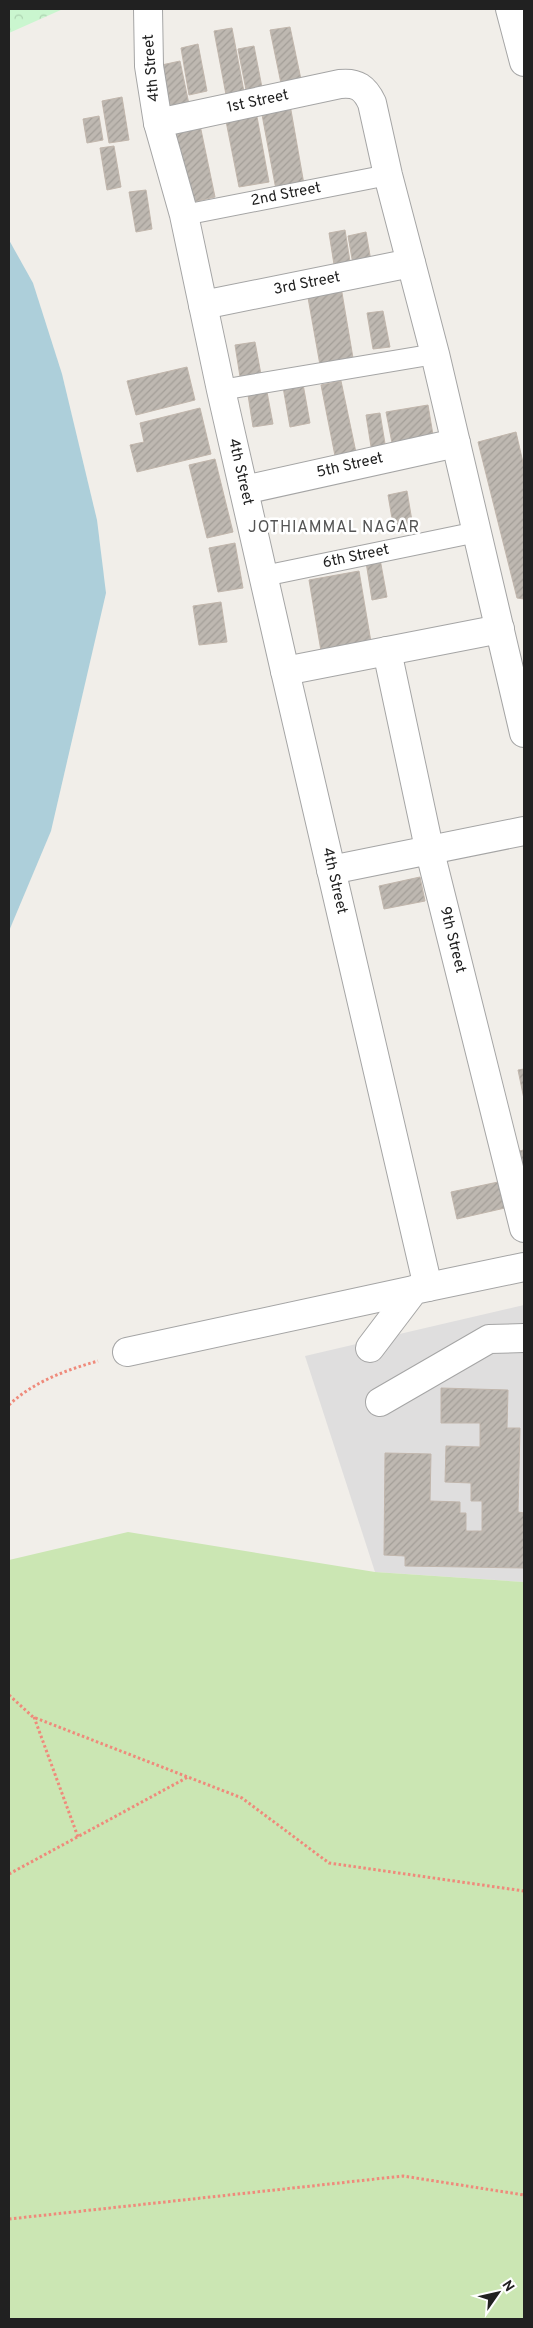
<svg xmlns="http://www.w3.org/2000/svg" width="533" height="2328" font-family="Overpass,sans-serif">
	<defs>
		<pattern id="park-crowns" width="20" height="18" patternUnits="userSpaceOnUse" patternTransform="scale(1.25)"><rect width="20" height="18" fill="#caf6cf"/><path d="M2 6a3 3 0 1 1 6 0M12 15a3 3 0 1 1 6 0" fill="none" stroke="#add3b1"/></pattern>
		<pattern id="building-hatch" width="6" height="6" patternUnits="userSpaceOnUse" patternTransform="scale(1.25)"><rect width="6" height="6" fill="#beb8b1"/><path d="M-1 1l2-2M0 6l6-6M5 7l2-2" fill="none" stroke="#a39e98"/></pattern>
	</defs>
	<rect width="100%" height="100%" fill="#f1eee9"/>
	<!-- residential -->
	<path fill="#dfdede" d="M 524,1305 L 524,1582 L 375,1572 L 305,1356 Z"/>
	<!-- grass -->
	<path fill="#cbe6b3" d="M 128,1532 L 375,1572 L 524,1582 L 524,2319 L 9,2319 L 9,1560 Z"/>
	<!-- park -->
	<path fill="url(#park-crowns)" d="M 9,9 L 63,9 L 9,33 Z"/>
	<!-- water -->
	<path fill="#adcfda" d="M 9,240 L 33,283 L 62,374 L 97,520 L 106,593 L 51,831 L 9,931 Z"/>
	<!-- building -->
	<g fill="url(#building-hatch)" stroke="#c1b6ac">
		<path d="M 290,27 L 303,89 L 283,93 L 270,30 Z"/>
		<path d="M 232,28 L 245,97 L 227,100 L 214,31 Z"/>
		<path d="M 198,44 L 207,91 L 189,95 L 181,48 Z"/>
		<path d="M 254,46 L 264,98 L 248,100 L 238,49 Z"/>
		<path d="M 180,61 L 191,114 L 169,118 L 157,66 Z"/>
		<path d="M 122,97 L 129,140 L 109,143 L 102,101 Z"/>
		<path d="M 289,99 L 305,190 L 277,195 L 260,104 Z"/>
		<path d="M 255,106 L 269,182 L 239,187 L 224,111 Z"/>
		<path d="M 99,116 L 103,140 L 87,143 L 83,119 Z"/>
		<path d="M 200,125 L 215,197 L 189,203 L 174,130 Z"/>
		<path d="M 114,146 L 121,187 L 107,190 L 100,148 Z"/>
		<path d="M 146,190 L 152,229 L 136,232 L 129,192 Z"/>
		<path d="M 345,230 L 352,274 L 336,277 L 329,233 Z"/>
		<path d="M 366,232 L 372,267 L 354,270 L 348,236 Z"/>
		<path d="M 341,287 L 353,358 L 320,365 L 307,292 Z"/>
		<path d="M 383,311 L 390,347 L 373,349 L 367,313 Z"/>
		<path d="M 255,342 L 262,380 L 241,383 L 235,345 Z"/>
		<path d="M 187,367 L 195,400 L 136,415 L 127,381 Z"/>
		<path d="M 341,381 L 358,462 L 337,466 L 321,385 Z"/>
		<path d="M 303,384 L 310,423 L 290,427 L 283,387 Z"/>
		<path d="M 267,392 L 273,424 L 253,427 L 248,395 Z"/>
		<path d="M 428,405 L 434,441 L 393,448 L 386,412 Z"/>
		<path d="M 200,408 L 211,454 L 137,472 L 130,445 L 144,442 L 140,423 Z"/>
		<path d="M 380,413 L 387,456 L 373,459 L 366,415 Z"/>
		<path d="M 516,432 L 524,467 L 524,599 L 517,598 L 478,442 Z"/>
		<path d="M 215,459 L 233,532 L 207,538 L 189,465 Z"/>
		<path d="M 407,491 L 413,527 L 394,530 L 388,495 Z"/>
		<path d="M 235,543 L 243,588 L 218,592 L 209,548 Z"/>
		<path d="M 380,559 L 387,597 L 372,600 L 366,562 Z"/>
		<path d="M 359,571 L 371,642 L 321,651 L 309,580 Z"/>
		<path d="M 221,602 L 227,642 L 199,645 L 193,606 Z"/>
		<path d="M 420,877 L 425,901 L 384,909 L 379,886 Z"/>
		<path d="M 524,1069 L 524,1099 L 518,1070 Z"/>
		<path d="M 524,1150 L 524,1175 L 519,1151 Z"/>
		<path d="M 498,1182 L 505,1208 L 457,1219 L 451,1192 Z"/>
		<path d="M 441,1388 L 508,1390 L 507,1428 L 520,1428 L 518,1512 L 524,1513 L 524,1568 L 405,1566 L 405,1556 L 384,1555 L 385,1453 L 431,1454 L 430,1501 L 460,1502 L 460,1513 L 466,1513 L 466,1531 L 482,1531 L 482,1501 L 471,1501 L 471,1483 L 445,1482 L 446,1446 L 480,1447 L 480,1423 L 441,1423 Z"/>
	</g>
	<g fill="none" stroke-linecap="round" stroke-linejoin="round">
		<!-- service casing -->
		<g stroke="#a5a5a5" stroke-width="22">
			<g id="service">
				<path d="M 184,215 L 388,175"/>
				<path d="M 221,390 L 435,354"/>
				<path d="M 264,576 L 477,532"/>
			</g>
		</g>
		<!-- minor casing -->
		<g stroke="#a5a5a5" stroke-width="30">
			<g id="minor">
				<path d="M 148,9 L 149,66 L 158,123 L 184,215 L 221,390 L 285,671 L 428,1287 L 414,1290 L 370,1348"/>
				<path d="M 510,9 L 524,62"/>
				<path d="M 158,123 L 340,84 C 357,82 365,88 372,103 L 388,175 L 435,354 L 524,733"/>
				<path d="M 203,305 L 411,263"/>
				<path d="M 244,490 L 456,443"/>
				<path d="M 387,651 L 429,848 L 524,1228"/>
				<path d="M 285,671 L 500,629"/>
				<path d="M 331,870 L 524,831"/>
				<path d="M 428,1287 L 524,1267"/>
				<path d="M 127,1352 L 414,1290"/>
				<path d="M 380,1402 L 489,1339 L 524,1338"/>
			</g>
		</g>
		<!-- path -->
		<g stroke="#ef8a7b" stroke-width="3" stroke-dasharray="2.5 2.5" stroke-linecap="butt">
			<path d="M 9,1405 C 33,1382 66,1370 98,1361"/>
			<path d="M 9,1695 L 33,1717 L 242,1798 L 329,1863 L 524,1891"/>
			<path d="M 34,1717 L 78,1837"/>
			<path d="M 9,1874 L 188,1777"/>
			<path d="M 9,2219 L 403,2176 L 524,2195"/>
		</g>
		<!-- service -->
		<use href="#service" stroke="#fff" stroke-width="20"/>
		<!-- minor -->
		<use href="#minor" stroke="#fff" stroke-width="28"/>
	</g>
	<g text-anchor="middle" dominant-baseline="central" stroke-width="5" stroke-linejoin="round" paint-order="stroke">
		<!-- street labels -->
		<g font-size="15" fill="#212121" stroke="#fff">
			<text transform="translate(152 68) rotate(-95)">4th Street</text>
			<text transform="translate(258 102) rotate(-12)">1st Street</text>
			<text transform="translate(286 195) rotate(-11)">2nd Street</text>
			<text transform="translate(307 284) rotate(-11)">3rd Street</text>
			<text transform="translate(350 466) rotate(-13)">5th Street</text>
			<text transform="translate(240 472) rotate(77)">4th Street</text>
			<text transform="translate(356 557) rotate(-12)">6th Street</text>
			<text transform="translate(334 881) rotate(77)">4th Street</text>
			<text transform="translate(452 940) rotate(76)">9th Street</text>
		</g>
		<!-- neighbourhood labels -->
		<g font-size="16" letter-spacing="1" fill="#545454" stroke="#fff">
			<text x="334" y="528">JOTHIAMMAL NAGAR</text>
		</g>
	</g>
	<!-- border -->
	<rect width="533" height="2328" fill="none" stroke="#212121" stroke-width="20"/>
	<!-- north arrow -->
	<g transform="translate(498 2293) rotate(56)" stroke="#ffffff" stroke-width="4" paint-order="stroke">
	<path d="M0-4L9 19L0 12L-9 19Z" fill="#212121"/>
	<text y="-8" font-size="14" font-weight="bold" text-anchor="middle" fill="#212121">N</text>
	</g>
</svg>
